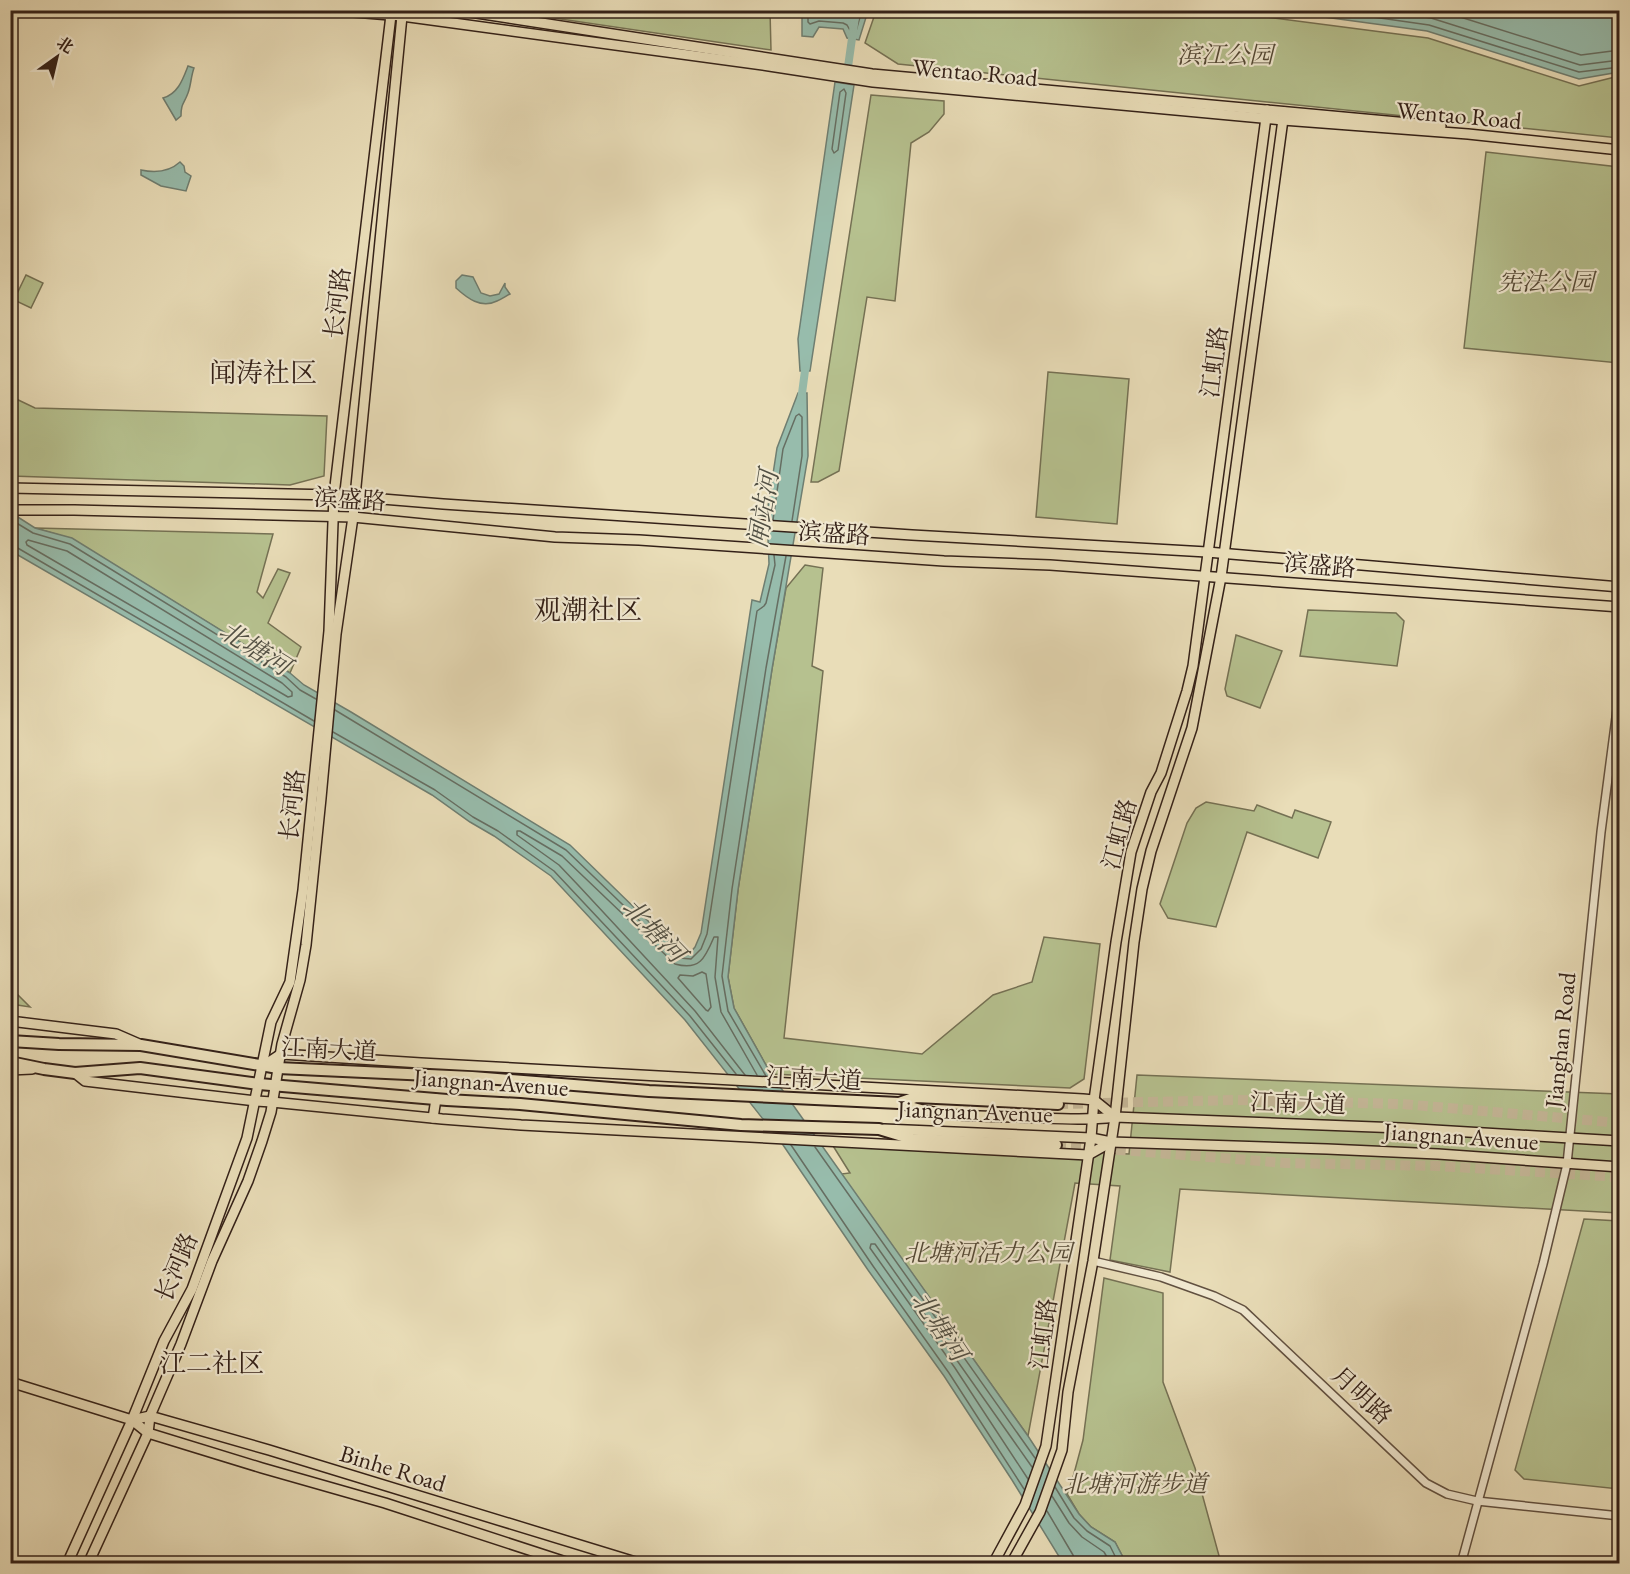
<svg xmlns="http://www.w3.org/2000/svg" width="1630" height="1574" font-family="'EB Garamond','Noto Serif SC',serif">
	<rect width="100%" height="100%" fill="#e9ddb8"/>
	<filter id="stains"><feTurbulence type="fractalNoise" baseFrequency=".00333" numOctaves="4"/><feColorMatrix values="0 0 0 0 .2 0 0 0 0 .09 0 0 0 0 .02 0 0 0 .5 -.17"/></filter>
	<radialGradient id="worn" r=".72"><stop offset=".6" stop-color="#630" stop-opacity="0"/><stop offset="1" stop-color="#630" stop-opacity=".3"/></radialGradient>
	<!-- green -->
	<g fill="#b6c18f" stroke="#757154" stroke-width="1.5">
		<path d="M 507,11 L 770,11 L 771,50 Z"/>
		<path d="M 876,11 L 1219,11 L 1428,38 L 1579,86 L 1619,76 L 1619,138 L 898,64 L 865,43 Z"/>
		<path d="M 871,95 L 944,101 L 944,114 L 929,132 L 911,143 L 895,301 L 867,297 L 839,471 L 818,482 L 811,482 Z"/>
		<path d="M 1486,152 L 1619,167 L 1619,363 L 1464,348 Z"/>
		<path d="M 26,275 L 43,283 L 31,308 L 14,300 Z"/>
		<path d="M 1048,372 L 1129,379 L 1117,524 L 1036,517 Z"/>
		<path d="M 10,396 L 35,408 L 327,416 L 324,476 L 290,485 L 11,476 Z"/>
		<path d="M 35,528 L 273,534 L 257,592 L 263,598 L 278,569 L 290,573 L 268,623 L 301,647 L 290,673 L 72,539 Z"/>
		<path d="M 805,565 L 823,568 L 812,666 L 823,671 L 784,1038 L 922,1054 L 993,995 L 1032,982 L 1044,937 L 1100,944 L 1084,1079 L 1070,1088 L 771,1074 L 734,1008 L 728,977 L 738,890 L 772,669 L 786,588 Z"/>
		<path d="M 1308,610 L 1396,613 L 1404,621 L 1397,666 L 1300,656 Z"/>
		<path d="M 1236,635 L 1282,651 L 1260,708 L 1227,696 L 1225,689 Z"/>
		<path d="M 1206,802 L 1254,811 L 1257,805 L 1292,818 L 1295,810 L 1331,822 L 1318,858 L 1247,832 L 1216,927 L 1168,918 L 1160,904 L 1187,823 L 1196,808 Z"/>
		<path d="M 11,988 L 30,1007 L 11,1004 Z"/>
		<path d="M 1137,1075 L 1619,1094 L 1619,1213 L 1180,1189 L 1170,1272 L 1110,1260 L 1120,1186 L 1075,1183 L 1028,1436 L 841,1174 L 850,1173 L 830,1141 L 1129,1154 Z"/>
		<path d="M 1584,1219 L 1619,1221 L 1619,1489 L 1524,1479 L 1515,1470 Z"/>
		<path d="M 1104,1278 L 1163,1293 L 1163,1382 L 1195,1468 L 1221,1563 L 1126,1563 L 1115,1542 L 1091,1527 L 1079,1514 L 1067,1494 L 1072,1481 L 1083,1440 Z"/>
	</g>
	<!-- water -->
	<g fill="#97bcac" stroke="#6f7e71" stroke-width="1.5">
		<path d="M 802,11 L 802,10 L 868,11 L 859,40 L 847,38 L 843,29 L 819,27 L 813,37 L 802,36 Z"/>
		<path d="M 1280,11 L 1619,11 L 1619,72 L 1579,79 L 1427,31 Z"/>
		<path d="M 188,66 L 194,68 C 191,76 191,85 188,93 C 184,104 181,103 181,116 L 176,120 L 163,98 C 178,94 183,79 188,66 Z"/>
		<path d="M 835,82 L 854,85 L 810,371 L 800,371 L 798,339 Z"/>
		<path d="M 180,162 L 184,166 L 185,172 L 191,176 L 186,191 L 161,186 L 141,175 L 141,170 C 155,173 169,172 180,162 Z"/>
		<path d="M 462,275 L 473,277 L 481,293 L 490,296 L 499,294 L 505,283 L 505,287 L 510,294 C 506,296 502,299 497,301 C 481,309 467,298 456,288 L 456,281 Z"/>
		<path d="M 798,393 L 807,393 L 808,456 L 772,669 L 738,890 L 728,977 L 734,1008 L 771,1074 L 1028,1436 L 1079,1514 L 1091,1527 L 1115,1542 L 1126,1563 L 1063,1563 L 1012,1480 L 944,1376 L 868,1270 L 781,1142 L 685,1020 L 551,876 L 494,836 L 470,822 L 432,795 L 11,551 L 10,512 L 35,528 L 72,538 L 290,673 L 304,685 L 351,712 L 570,845 L 680,952 L 689,954 L 695,947 L 701,933 L 752,600 L 760,602 L 769,564 L 767,513 L 777,448 Z"/>
	</g>
	<g fill="none" stroke-linecap="round" stroke-linejoin="round">
		<!-- shore -->
		<g stroke="#666e62" stroke-width="1.5">
			<path d="M 808,10 L 808,22 L 810,24 L 819,21 L 843,23 L 847,25 L 851,32 L 853,33 L 856,31 L 862,10"/>
			<path d="M 1324,10 L 1429,25 L 1579,72 L 1620,67"/>
			<path d="M 1379,10 L 1431,18 L 1580,65 L 1620,60"/>
			<path d="M 1438,10 L 1581,55 L 1620,50"/>
			<path d="M 844,89 L 846,93 L 838,150 L 834,153 L 832,149 L 840,92 Z"/>
			<path d="M 10,519 L 33,533 L 70,544 L 286,677 L 300,690 L 316,699"/>
			<path d="M 773,520 L 783,449 L 796,416 L 799,414 L 802,417 L 802,456 L 792,521"/>
			<path d="M 28,540 L 67,551 L 282,683 L 292,692 L 292,696 L 288,697 L 27,545 L 26,542 Z"/>
			<path d="M 10,546 L 16,547 L 314,721"/>
			<path d="M 335,710 L 566,850 L 676,956 L 680,958 L 691,959 L 701,949 L 707,934 L 757,611 L 764,606 L 766,603 L 775,565 L 774,555"/>
			<path d="M 333,732 L 435,790 L 473,817 L 498,831 L 554,871 L 690,1016 L 736,1074"/>
			<path d="M 702,972 L 706,974 L 711,1007 L 708,1011 L 706,1010 L 678,978 L 680,975 L 693,976 Z"/>
			<path d="M 745,1075 L 695,1011 L 578,885 L 559,865 L 517,835 L 517,831 L 520,831 L 562,856 L 675,964 C 700,971 705,958 714,937 L 718,937 L 715,977 L 721,1012 L 757,1075"/>
			<path d="M 766,1076 L 728,1011 L 722,976 L 732,889 L 766,668 L 786,556"/>
			<path d="M 791,1145 L 873,1266 L 949,1373 L 1024,1489"/>
			<path d="M 815,1147 L 1035,1458"/>
			<path d="M 1028,1479 L 955,1368 L 870,1248 L 871,1244 L 875,1244 L 1032,1467"/>
			<path d="M 1055,1487 L 1074,1518 L 1087,1531 L 1110,1546 L 1119,1564"/>
			<path d="M 1052,1496 L 1069,1523 L 1082,1537 L 1104,1552 L 1111,1564"/>
			<path d="M 1047,1511 L 1073,1555 L 1075,1564"/>
		</g>
		<!-- canal -->
		<g stroke="#97bcac" stroke-width="8">
			<path d="M 847,74 L 856,10"/>
			<path d="M 801,401 L 806,363"/>
		</g>
		<!-- highway-tunnel -->
		<g stroke="#c5b798" stroke-width="10" stroke-dasharray="10 5" stroke-linecap="butt">
			<path d="M 1058,1104 L 1236,1100 L 1402,1104 L 1620,1123"/>
			<path d="M 1056,1145 L 1286,1163 L 1438,1166 L 1620,1177"/>
		</g>
		<!-- minor casing -->
		<g stroke="#615040" stroke-width="10">
			<g id="minor">
				<path d="M 1093,1261 L 1161,1277 L 1214,1296 L 1243,1310 L 1426,1483 L 1447,1494 L 1477,1501 L 1620,1516"/>
				<path d="M 1461,1564 L 1543,1264 L 1567,1164 L 1601,832 L 1620,687"/>
			</g>
		</g>
		<!-- major casing -->
		<g stroke="#342118" stroke-width="12">
			<g id="major">
				<path d="M 329,10 L 402,16 L 769,66 L 873,82 L 1283,120 L 1468,134 L 1620,150"/>
				<path d="M 457,10 L 872,74 L 1441,126"/>
				<path d="M 10,488 L 334,495 L 443,504 L 912,535 L 1207,552 L 1620,587"/>
				<path d="M 10,510 L 74,510 L 353,517 L 555,537 L 639,540 L 944,561 L 1050,565 L 1620,607"/>
				<path d="M 10,1021 L 116,1034 L 139,1044"/>
				<path d="M 263,1066 L 281,1054 L 421,1063 L 1083,1099 L 1094,1100 L 1115,1117"/>
				<path d="M 10,1070 L 32,1069"/>
				<path d="M 75,1073 L 85,1081 L 256,1101 L 272,1102 L 442,1119 L 521,1125 L 1088,1155 L 1111,1142"/>
				<path d="M 899,1103 C 935,1117 980,1116 1018,1117 C 1051,1118 1083,1121 1115,1117 L 1401,1128 L 1620,1141"/>
				<path d="M 433,1118 L 436,1099"/>
				<path d="M 884,1129 L 1091,1138 L 1111,1142 L 1327,1149 L 1438,1154 L 1620,1167"/>
				<path d="M 10,1382 L 132,1420 L 148,1433 L 262,1468 L 385,1503 L 572,1564"/>
				<path d="M 132,1420 L 150,1416 L 269,1450 L 642,1564"/>
				<path d="M 67,1564 L 132,1420 L 164,1341 L 192,1289 L 247,1138 L 271,1022 L 290,982 L 303,890 L 329,631 L 334,495 L 391,15 L 394,10"/>
				<path d="M 88,1564 L 148,1433 L 150,1416 L 181,1344 L 212,1261 L 248,1181 L 262,1141 L 271,1112 L 282,1044 L 300,980 L 306,945 L 321,798 L 336,634 L 353,517 L 402,16 L 400,10"/>
				<path d="M 993,1564 L 1025,1505 L 1046,1446 L 1091,1138 L 1094,1100 L 1116,942 L 1131,852 L 1151,792 L 1161,773 L 1187,691 L 1193,666 L 1267,110"/>
				<path d="M 1011,1564 L 1040,1512 L 1062,1450 L 1068,1392 L 1093,1261 L 1115,1117 L 1134,942 L 1142,889 L 1151,851 L 1192,728 L 1221,577 L 1284,112"/>
			</g>
		</g>
		<!-- highway casing -->
		<g stroke="#342118" stroke-width="14">
			<g id="highway">
				<path d="M 10,1041 L 59,1044 L 141,1045 L 278,1068 L 472,1077 L 649,1091 L 899,1103 L 916,1097 L 1058,1104"/>
				<path d="M 10,1062 L 44,1069 L 75,1073 L 140,1068 L 259,1084 L 447,1100 L 520,1104 L 741,1125 L 879,1129 L 912,1139 L 1056,1145"/>
			</g>
		</g>
		<!-- minor -->
		<use href="#minor" stroke="#f1e9d1" stroke-width="7"/>
		<!-- major -->
		<use href="#major" stroke="#e9ddb8" stroke-width="9"/>
		<!-- highway -->
		<use href="#highway" stroke="#e9ddb8" stroke-width="10"/>
	</g>
	<g text-anchor="middle" dominant-baseline="central" stroke-width="4.5" stroke-linejoin="round" paint-order="stroke">
		<!-- park labels -->
		<g font-size="24" font-style="italic" fill="#544936" stroke="#f1e9d1">
			<text x="1225" y="54">滨江公园</text>
			<text x="1546" y="281">宪法公园</text>
			<text x="988" y="1252">北塘河活力公园</text>
			<text x="1135" y="1483">北塘河游步道</text>
		</g>
		<!-- street labels -->
		<g font-size="24" fill="#342118" stroke="#f1e9d1">
			<text transform="translate(975 72) rotate(5)">Wentao Road</text>
			<text transform="translate(1459 115) rotate(5)">Wentao Road</text>
			<text transform="translate(337 303) rotate(-83)">长河路</text>
			<text transform="translate(1214 362) rotate(-82)">江虹路</text>
			<text transform="translate(350 499) rotate(4)">滨盛路</text>
			<text transform="translate(834 533) rotate(4)">滨盛路</text>
			<text transform="translate(1320 565) rotate(5)">滨盛路</text>
			<text transform="translate(292 805) rotate(-84)">长河路</text>
			<text transform="translate(1119 834) rotate(-75)">江虹路</text>
			<text transform="translate(1560 1040) rotate(-84)">Jianghan Road</text>
			<text transform="translate(329 1049) rotate(3)">江南大道</text>
			<text transform="translate(814 1078) rotate(3)">江南大道</text>
			<text transform="translate(491 1082) rotate(4)">Jiangnan Avenue</text>
			<text transform="translate(1298 1103) rotate(2)">江南大道</text>
			<text transform="translate(975 1111) rotate(2)">Jiangnan Avenue</text>
			<text transform="translate(1461 1136) rotate(4)">Jiangnan Avenue</text>
			<text transform="translate(176 1267) rotate(-67)">长河路</text>
			<text transform="translate(1043 1334) rotate(-82)">江虹路</text>
			<text transform="translate(1362 1395) rotate(43)">月明路</text>
			<text transform="translate(393 1468) rotate(17)">Binhe Road</text>
		</g>
		<!-- water labels -->
		<g font-size="26" font-style="italic" fill="#525044" stroke="#f1e9d1">
			<text transform="translate(763 509) rotate(-81)">闸站河</text>
			<text transform="translate(255 648) rotate(32)">北塘河</text>
			<text transform="translate(654 930) rotate(46)">北塘河</text>
			<text transform="translate(940 1326) rotate(56)">北塘河</text>
		</g>
		<!-- neighbourhood labels -->
		<g font-size="26" fill="#342118" stroke="#f1e9d1">
			<text x="212" y="1363">江二社区</text>
		</g>
		<!-- quarter labels -->
		<g font-size="27" fill="#342118" stroke="#f1e9d1">
			<text x="263" y="372">闻涛社区</text>
			<text x="588" y="609">观潮社区</text>
		</g>
	</g>
	<!-- margin -->
	<rect width="1630" height="1574" fill="none" stroke="#e9ddb8" stroke-width="36"/>
	<rect x="12" y="12" width="1606" height="1550" fill="none" stroke="#342118" stroke-width="3"/>
	<rect x="18" y="18" width="1594" height="1538" fill="none" stroke="#342118" stroke-width="1.5"/>
	<!-- north arrow -->
	<g transform="translate(57 57) rotate(34)" stroke="#f1e9d1" stroke-width="4.5" paint-order="stroke">
	<path d="M0-4.5L10 22L0 15L-10 22Z" fill="#342118"/>
	<text y="-9" font-size="16" font-weight="bold" text-anchor="middle" fill="#342118">北</text>
	</g>
	<rect width="100%" height="100%" filter="url(#stains)"/>
	<rect width="100%" height="100%" fill="url(#worn)"/>
</svg>
